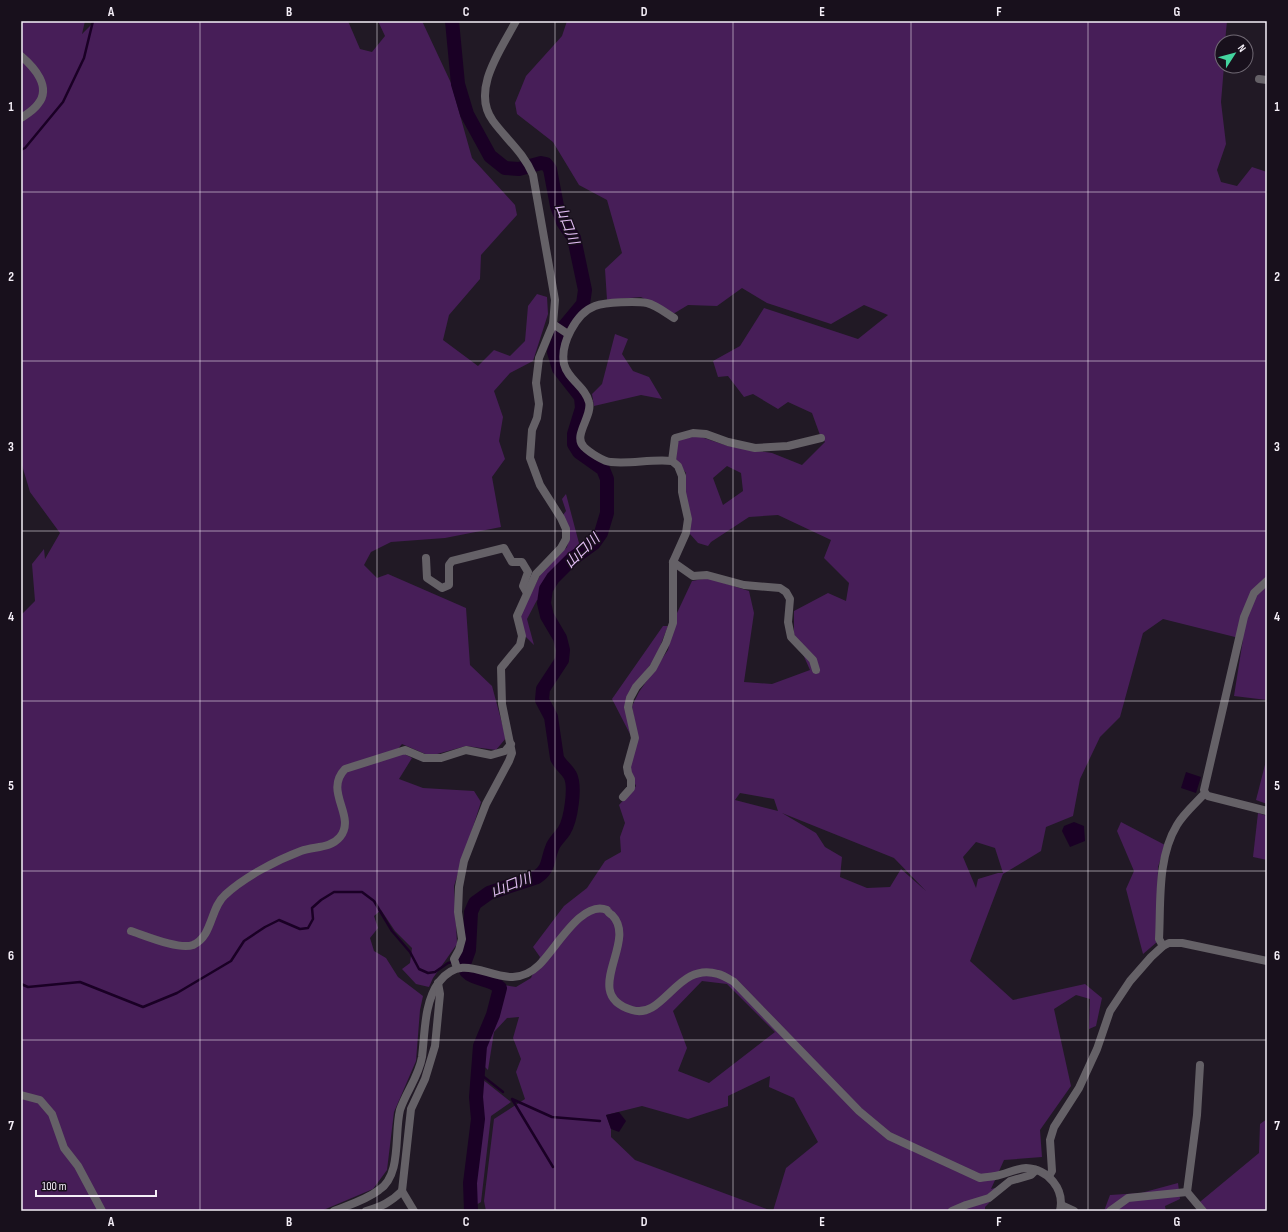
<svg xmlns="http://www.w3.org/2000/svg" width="1288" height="1232" font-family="'Sofia Sans Condensed','Noto Sans JP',sans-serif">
	<rect width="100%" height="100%" fill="#211925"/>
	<!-- green -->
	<g fill="#471e58" fill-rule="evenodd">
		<path d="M 21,21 L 85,21 L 82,34 L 95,21 L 348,21 L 360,49 L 372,52 L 385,36 L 378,21 L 422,21 L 451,83 L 472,158 L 515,205 L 517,215 L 481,255 L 480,279 L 449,315 L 443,340 L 478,366 L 494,350 L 510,356 L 525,341 L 528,306 L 537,294 L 547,297 L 548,314 L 533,361 L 510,373 L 494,391 L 503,417 L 499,441 L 505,459 L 492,477 L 501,527 L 445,538 L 391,542 L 371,552 L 364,565 L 377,578 L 388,574 L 466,608 L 470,665 L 492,686 L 506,738 L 496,750 L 466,746 L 430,756 L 402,744 L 397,750 L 412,758 L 399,779 L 423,788 L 474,791 L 481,802 L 454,886 L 457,944 L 433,978 L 429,987 L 416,984 L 402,969 L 410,963 L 412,948 L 395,931 L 381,910 L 374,916 L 378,928 L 370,938 L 374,951 L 386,958 L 398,977 L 423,996 L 420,1010 L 416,1061 L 394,1112 L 387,1170 L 373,1189 L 321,1211 L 21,1211 L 21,615 L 35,601 L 32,564 L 44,549 L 45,559 L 60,533 L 30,492 L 21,462 Z"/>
		<path d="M 567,21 L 1227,21 L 1225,42 L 1222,42 L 1222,66 L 1224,66 L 1221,102 L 1226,144 L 1217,170 L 1221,182 L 1237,186 L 1252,167 L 1267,172 L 1267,700 L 1234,696 L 1243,639 L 1163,619 L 1143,633 L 1120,717 L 1100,737 L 1080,779 L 1073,816 L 1046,827 L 1041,851 L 1003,874 L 970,961 L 1013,1000 L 1085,984 L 1102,998 L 1096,1026 L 1089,1029 L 1090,999 L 1076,995 L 1054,1009 L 1071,1086 L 1040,1130 L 1042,1157 L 1004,1160 L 991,1189 L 1007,1185 L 985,1207 L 985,1211 L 773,1211 L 786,1168 L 818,1142 L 794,1098 L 769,1087 L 770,1076 L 728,1096 L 728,1106 L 688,1119 L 642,1106 L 606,1115 L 611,1129 L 611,1137 L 635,1160 L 772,1211 L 486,1211 L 484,1201 L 494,1119 L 525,1099 L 516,1072 L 521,1059 L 513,1038 L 519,1017 L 507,1018 L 494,1032 L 488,1070 L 482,1064 L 482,1047 L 497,1016 L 504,985 L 516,987 L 531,978 L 540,957 L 533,947 L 564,906 L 587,888 L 605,861 L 621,852 L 620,837 L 625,823 L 619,805 L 636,786 L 629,771 L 637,736 L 632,706 L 639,692 L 668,650 L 677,613 L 692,581 L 708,578 L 749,591 L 754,613 L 744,682 L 772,684 L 810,670 L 794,634 L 794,611 L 828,593 L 846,601 L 849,583 L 824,558 L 831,540 L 778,515 L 749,517 L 711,542 L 708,546 L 698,543 L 690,534 L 685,497 L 686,473 L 676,460 L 677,440 L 698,436 L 728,446 L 772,453 L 802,465 L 825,442 L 820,435 L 812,413 L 788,402 L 778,409 L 753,394 L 744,397 L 728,376 L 718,377 L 713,361 L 740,346 L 764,308 L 858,339 L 888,315 L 864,305 L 831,324 L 767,303 L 742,288 L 717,306 L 688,305 L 673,314 L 641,297 L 607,300 L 605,269 L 622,253 L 607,200 L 579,185 L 553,142 L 517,114 L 515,103 L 526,76 L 562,36 ZM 727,466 L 741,473 L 743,491 L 723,505 L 713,478 ZM 740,793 L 774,799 L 778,811 L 735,800 ZM 782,813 L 894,858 L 926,891 L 901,869 L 890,887 L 867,888 L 840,877 L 842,857 L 825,847 L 816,833 ZM 976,842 L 995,848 L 1003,873 L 998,873 L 978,879 L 976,888 L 963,857 ZM 702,981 L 727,984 L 775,1032 L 709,1083 L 678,1071 L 687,1048 L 673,1011 Z"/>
		<path d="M 615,334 L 628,339 L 622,354 L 633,371 L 649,377 L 662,399 L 641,395 L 594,406 L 592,394 L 602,384 Z"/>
		<path d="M 566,494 L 580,547 C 563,563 541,576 541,601 L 537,600 L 527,619 L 534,645 L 525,636 L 520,616 L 541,573 L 567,547 L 570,533 L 563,515 L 566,511 L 562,499 Z"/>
		<path d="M 663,626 L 668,626 L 655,659 L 634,685 L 625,703 L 630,734 L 612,699 Z"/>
		<path d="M 1267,757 L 1267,804 L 1256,800 Z"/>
		<path d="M 1258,813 L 1267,816 L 1267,860 L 1253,857 Z"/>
		<path d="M 1121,822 L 1165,845 L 1158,867 L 1157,942 L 1143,954 L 1126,889 L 1134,871 L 1117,831 Z"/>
		<path d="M 482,1079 L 511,1102 L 491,1116 L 481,1202 L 476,1205 L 475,1186 L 483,1123 Z"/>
		<path d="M 1267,1119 L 1267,1211 L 1197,1211 L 1195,1206 L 1259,1153 L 1260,1124 Z"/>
		<path d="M 1178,1183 L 1180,1199 L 1165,1206 L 1166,1211 L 1104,1211 L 1110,1195 L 1141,1193 Z"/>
	</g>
	<!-- water -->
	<g fill="#1a0025">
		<path d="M 1186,772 L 1201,777 L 1196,793 L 1181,788 Z"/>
		<path d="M 1074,822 L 1084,826 L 1085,841 L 1070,847 L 1062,831 L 1064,826 Z"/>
		<path d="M 619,1112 L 626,1121 L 619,1132 L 611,1129 L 606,1115 Z"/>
	</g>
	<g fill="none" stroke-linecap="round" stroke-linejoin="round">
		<!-- stream -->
		<g stroke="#1a0025" stroke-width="2.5">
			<path d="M 21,150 L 25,148 L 63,102 L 84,58 L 93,21"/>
			<path d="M 21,984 L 28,987 L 80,982 L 143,1007 L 177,993 L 231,961 L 244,941 L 265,927 L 279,920 L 300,929 L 308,928 L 313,919 L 312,908 L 321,900 L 334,892 L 362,892 L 374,901 L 392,931 L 410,952 L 419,969 L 428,973 L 435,972 L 448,963 L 461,960 L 466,956"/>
			<path d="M 478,1070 L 484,1077 L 503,1092"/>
			<path d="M 553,1167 L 512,1099 L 552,1117 L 600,1121"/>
		</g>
		<!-- river -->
		<g stroke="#1a0025" stroke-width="14">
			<path d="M 452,21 L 458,84 L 467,114 L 490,156 L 505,168 L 519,169 L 541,163 L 546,164 L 550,169 L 557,206 L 563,222 L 574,238 L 585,290 L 583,304 L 563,328 L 554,352 L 559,369 L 581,397 L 582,408 L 574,434 L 574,444 L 579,452 L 603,469 L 607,479 L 607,513 L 601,533 L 594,543 L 572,559 L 553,578 L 546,589 L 544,603 L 547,616 L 560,638 L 563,650 L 562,660 L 543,689 L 542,700 L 551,717 L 557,758 C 560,765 566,768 570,775 C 576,786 571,820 564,831 C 560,837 554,842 552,848 C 547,861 549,869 537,877 L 489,893 L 475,903 L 471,912 L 469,950 L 465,961"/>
			<path d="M 466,971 C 475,981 491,978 500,988 L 493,1015 L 480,1046 L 476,1097 L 478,1119 L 470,1183 L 471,1211"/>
		</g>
		<!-- minor -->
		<g stroke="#656167" stroke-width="8">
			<path d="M 21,56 C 34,67 52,87 38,104 C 34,110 27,114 21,118"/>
			<path d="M 1259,79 L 1267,80"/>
			<path d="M 553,324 L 568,334"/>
			<path d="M 672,461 L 675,438 L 693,433 L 706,434 L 728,442 L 755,448 L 788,446 L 821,438"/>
			<path d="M 426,558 L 427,578 L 442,588 L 449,585 L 449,565 L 452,561 L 504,548 L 512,562 L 522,562 L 528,572 L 523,586 L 527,593"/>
			<path d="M 673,562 L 693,576 L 707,575 L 744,585 L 780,588 L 786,592 L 790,599 L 788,622 L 791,637 L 813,660 L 816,670"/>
			<path d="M 1205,793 L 1208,796 L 1267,811"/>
			<path d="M 623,797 L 631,788 L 631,779 L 628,773 L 627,767 L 635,738 L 628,707 L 630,698 L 636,687 L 653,668 L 666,643 L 673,623 L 673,562 L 686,533 L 688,519 L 682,492 L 682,476 L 678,466 L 672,461 C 651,459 631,464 611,462 C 604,462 589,452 584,447 C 572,436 593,416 589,402 C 585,386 568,380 564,364 C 560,344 576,313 595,306 C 606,302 636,301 647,303 C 656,305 666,313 674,318"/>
			<path d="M 131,931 C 146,936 179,950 193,945 C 213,936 210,908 225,895 C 244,877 277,860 301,851 C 314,846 330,849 340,837 C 357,816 323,792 345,769 L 405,750 L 424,758 L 441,758 L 466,750 L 491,755 L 505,751 L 511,744"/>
			<path d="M 1163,946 L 1159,939 C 1161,902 1157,858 1177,825 C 1184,813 1196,803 1205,793 L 1204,790 L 1244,617 L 1254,593 L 1267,581"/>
			<path d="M 457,968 L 454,959 L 459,950 L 462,939 L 458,912 L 459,887 L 464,861 L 486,804 L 509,761 L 512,753 L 502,704 L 501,668 L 520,645 L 522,636 L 517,616 L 536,574 L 561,548 L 566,539 L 566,529 L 561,518 L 540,485 L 530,458 L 532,430 L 537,418 L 539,404 L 536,383 L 539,358 L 553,324 L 555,300 L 533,175 C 523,152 507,140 493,121 C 470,90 502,48 516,21"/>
			<path d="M 21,1095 L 40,1100 L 52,1114 L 64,1148 L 78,1166 L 102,1211"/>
			<path d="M 1049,1176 L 1052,1171 L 1050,1140 L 1054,1127 L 1079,1088 L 1097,1049 L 1110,1011 L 1130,981 L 1151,957 L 1163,946 L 1169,943 L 1182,943 L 1267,961"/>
			<path d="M 402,1191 L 414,1211"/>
			<path d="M 1187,1192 L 1197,1115 L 1200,1065"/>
			<path d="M 1061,1205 L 1074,1211"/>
			<path d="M 334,1211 C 349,1205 366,1200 379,1190 C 402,1175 394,1134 400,1110 C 406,1092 419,1076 422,1057 C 425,1033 424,1002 439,982 C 469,943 503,1000 539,965 C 555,950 582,899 607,910 C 607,911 611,915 612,915 C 639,942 579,994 632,1010 C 664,1020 677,961 718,974 C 723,975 729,979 734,982 L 859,1111 L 889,1136 L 980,1178 C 985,1177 990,1177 995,1176 C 1005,1175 1016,1168 1026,1168 C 1048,1169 1065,1189 1060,1211"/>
			<path d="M 366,1211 C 381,1207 391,1202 402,1191 L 411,1109 L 425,1079 L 435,1046 L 440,994 L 438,983"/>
			<path d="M 952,1211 L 966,1205 L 989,1198 L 1010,1181 L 1031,1175 L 1036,1170"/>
			<path d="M 1110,1211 L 1128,1198 L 1187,1192 L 1203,1211"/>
		</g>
	</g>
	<!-- grid -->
	<path fill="none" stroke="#f5eff8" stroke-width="1" stroke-opacity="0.55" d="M 200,21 L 200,1211M 377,21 L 377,1211M 555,21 L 555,1211M 733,21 L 733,1211M 911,21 L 911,1211M 1088,21 L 1088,1211M 21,192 L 1267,192M 21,361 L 1267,361M 21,531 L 1267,531M 21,701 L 1267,701M 21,871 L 1267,871M 21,1040 L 1267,1040"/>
	<g text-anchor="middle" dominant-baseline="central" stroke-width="3" stroke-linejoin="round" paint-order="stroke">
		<!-- water labels -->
		<g font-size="14" font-style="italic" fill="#e2bdf4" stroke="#18101c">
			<text transform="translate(567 224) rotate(69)">山口川</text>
			<text transform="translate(582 551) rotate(-44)">山口川</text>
			<text transform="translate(511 885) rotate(-21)">山口川</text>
		</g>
	</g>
	<!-- border -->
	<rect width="1288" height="1232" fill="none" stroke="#18101c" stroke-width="44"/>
	<!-- north arrow -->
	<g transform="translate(1234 54) rotate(54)"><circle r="19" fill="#18101c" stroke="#706974"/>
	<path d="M0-3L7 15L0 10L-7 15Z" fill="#44d49f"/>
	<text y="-6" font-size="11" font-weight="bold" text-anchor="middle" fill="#f5eff8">N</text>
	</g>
	<!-- scale -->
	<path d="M36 1190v6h120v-6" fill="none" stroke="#f5eff8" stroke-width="2"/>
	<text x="42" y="1190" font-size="12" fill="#f5eff8" stroke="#18101c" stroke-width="3" paint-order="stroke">100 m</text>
	<rect x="22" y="22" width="1244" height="1188" fill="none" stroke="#f5eff8" stroke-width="1.5"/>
	<g font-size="13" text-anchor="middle" font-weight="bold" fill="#f5eff8">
		<text x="111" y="16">A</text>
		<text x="289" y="16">B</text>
		<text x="466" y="16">C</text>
		<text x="644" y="16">D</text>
		<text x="822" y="16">E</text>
		<text x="999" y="16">F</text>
		<text x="1177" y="16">G</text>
		<text x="11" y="111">1</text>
		<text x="1277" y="111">1</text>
		<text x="11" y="281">2</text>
		<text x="1277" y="281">2</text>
		<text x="11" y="451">3</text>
		<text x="1277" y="451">3</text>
		<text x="11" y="621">4</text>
		<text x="1277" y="621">4</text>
		<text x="11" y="790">5</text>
		<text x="1277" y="790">5</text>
		<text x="11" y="960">6</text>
		<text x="1277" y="960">6</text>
		<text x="11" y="1130">7</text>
		<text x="1277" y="1130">7</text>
		<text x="111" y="1226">A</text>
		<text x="289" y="1226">B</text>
		<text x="466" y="1226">C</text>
		<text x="644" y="1226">D</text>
		<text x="822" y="1226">E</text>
		<text x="999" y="1226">F</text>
		<text x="1177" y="1226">G</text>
	</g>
</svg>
